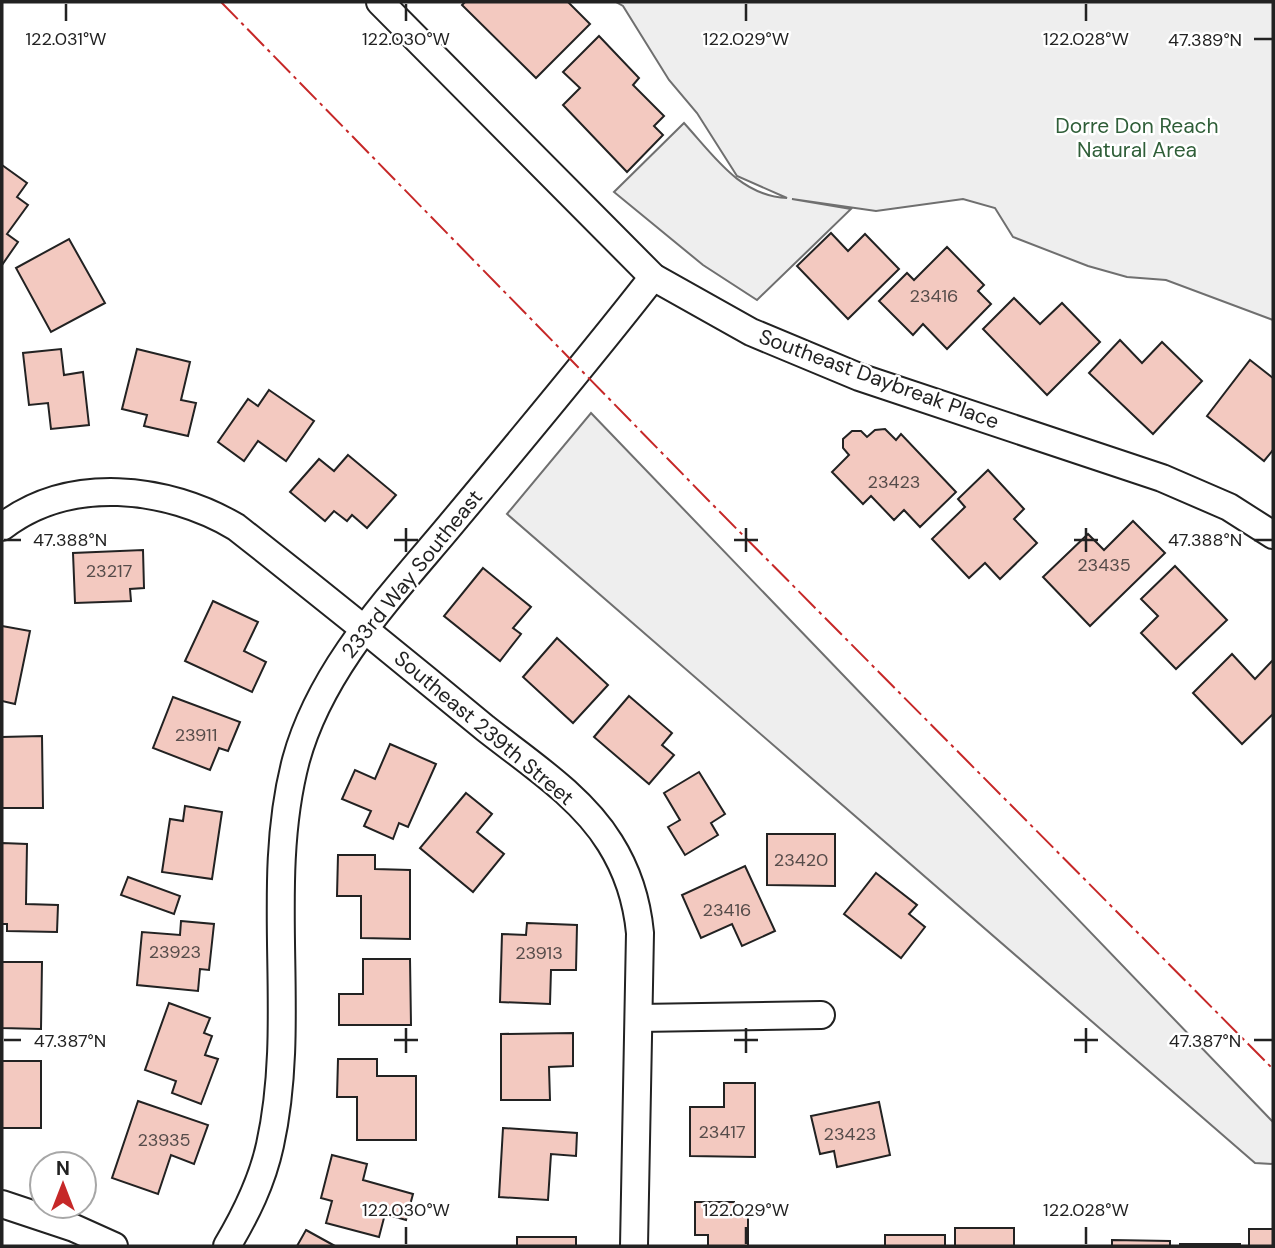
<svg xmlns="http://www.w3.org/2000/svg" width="1275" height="1248" font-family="'DM Sans',sans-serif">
	<rect width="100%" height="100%" fill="#fff"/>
	<!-- green -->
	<g fill="#eee" stroke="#6f6f6f" stroke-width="2">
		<path d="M 616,2 L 1273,2 L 1273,320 L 1166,280 L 1127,277 L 1088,266 L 1013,237 L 995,208 L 963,199 L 876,211 L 792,199 L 851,209 L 757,300 L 703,265 L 614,192 L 684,123 C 714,156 740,196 787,198 L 737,176 L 697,113 L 669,80 L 623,6 Z"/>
		<path d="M 591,413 L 1273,1122 L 1273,1164 L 1255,1163 L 507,514 Z"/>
	</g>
	<!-- building -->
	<g fill="#f3c9c0" stroke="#222" stroke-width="2">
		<path d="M 465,2 L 568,2 L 590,24 L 536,78 L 462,5 Z"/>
		<path d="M 599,36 L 639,78 L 633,85 L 664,116 L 654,126 L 663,135 L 627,172 L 563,105 L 580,88 L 563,72 Z"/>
		<path d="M 2,165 L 27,183 L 17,197 L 28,205 L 7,234 L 18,242 L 2,265 Z"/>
		<path d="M 831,233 L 848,251 L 865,234 L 899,269 L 848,319 L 797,266 Z"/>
		<path d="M 69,239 L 105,303 L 51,332 L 16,268 Z"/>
		<path d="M 947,247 L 984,285 L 978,291 L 991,304 L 947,349 L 923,324 L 913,335 L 879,301 L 907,273 L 914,280 Z"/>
		<path d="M 1014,298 L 1040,324 L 1062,303 L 1100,342 L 1047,395 L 983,329 Z"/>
		<path d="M 1120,340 L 1142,363 L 1162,342 L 1202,381 L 1153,434 L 1089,373 Z"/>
		<path d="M 61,349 L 64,375 L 83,372 L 89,425 L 51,429 L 48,403 L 29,405 L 23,353 Z"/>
		<path d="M 137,349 L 190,362 L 181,400 L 196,403 L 188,436 L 144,426 L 147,415 L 122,409 Z"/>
		<path d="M 1250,360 L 1273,378 L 1273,450 L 1264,461 L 1207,416 Z"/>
		<path d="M 269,390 L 314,421 L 286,461 L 258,441 L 244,461 L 218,442 L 248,399 L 258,406 Z"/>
		<path d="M 885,429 L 896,440 L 901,434 L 956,492 L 920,527 L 904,510 L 894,520 L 871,496 L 863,504 L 832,472 L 849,455 L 843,448 L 843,439 L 852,431 L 861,431 L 867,437 L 875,430 Z"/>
		<path d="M 348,455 L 396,495 L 367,528 L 352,515 L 347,521 L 334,511 L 325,521 L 290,492 L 319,459 L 334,471 Z"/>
		<path d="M 988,470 L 1024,509 L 1014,519 L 1037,543 L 1000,579 L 985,563 L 969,578 L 932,539 L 965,507 L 958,499 Z"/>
		<path d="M 1133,521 L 1165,553 L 1090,626 L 1043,577 L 1088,534 L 1104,550 Z"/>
		<path d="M 143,550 L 144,588 L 130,589 L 131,601 L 75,603 L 73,553 Z"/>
		<path d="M 1175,566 L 1227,620 L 1176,669 L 1141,633 L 1158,616 L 1141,599 Z"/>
		<path d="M 483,568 L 531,607 L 513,628 L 521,634 L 500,661 L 444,616 Z"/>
		<path d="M 213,601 L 258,622 L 244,651 L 266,662 L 252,692 L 185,661 Z"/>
		<path d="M 2,626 L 30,631 L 15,704 L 2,701 Z"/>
		<path d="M 557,638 L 608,685 L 573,723 L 523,677 Z"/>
		<path d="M 1232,654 L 1255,679 L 1273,660 L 1273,714 L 1242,744 L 1193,693 Z"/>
		<path d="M 629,696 L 672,733 L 662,745 L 674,755 L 649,784 L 594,737 Z"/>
		<path d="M 173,697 L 240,722 L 228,751 L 219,748 L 210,770 L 153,748 Z"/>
		<path d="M 42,736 L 43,808 L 2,808 L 2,737 Z"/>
		<path d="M 390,744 L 436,764 L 408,827 L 399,823 L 393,839 L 364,826 L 371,811 L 342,799 L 355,770 L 375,779 Z"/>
		<path d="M 699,772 L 725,814 L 711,823 L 718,835 L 685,855 L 668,827 L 680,820 L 664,793 Z"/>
		<path d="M 466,793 L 492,814 L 477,832 L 504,854 L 473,892 L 420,848 Z"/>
		<path d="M 185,806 L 222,812 L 212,879 L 162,872 L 170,819 L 183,821 Z"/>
		<path d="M 767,834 L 835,834 L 835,886 L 767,885 Z"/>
		<path d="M 2,843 L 27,844 L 26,904 L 58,905 L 57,932 L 7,931 L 7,924 L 2,924 Z"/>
		<path d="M 338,855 L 375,855 L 375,869 L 410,870 L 410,939 L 361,938 L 361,896 L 337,896 Z"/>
		<path d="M 745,866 L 775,931 L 742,946 L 732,924 L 701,938 L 682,895 Z"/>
		<path d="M 876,873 L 917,905 L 909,914 L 925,927 L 901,958 L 844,914 Z"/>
		<path d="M 128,877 L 180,896 L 174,914 L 121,895 Z"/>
		<path d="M 181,921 L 214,924 L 209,970 L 200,969 L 198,991 L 137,985 L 142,932 L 180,935 Z"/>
		<path d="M 527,923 L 577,925 L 576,970 L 551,970 L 550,1004 L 500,1002 L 502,934 L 526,935 Z"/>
		<path d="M 363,959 L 410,959 L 411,1025 L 339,1025 L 339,994 L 363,994 Z"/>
		<path d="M 2,962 L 42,962 L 41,1029 L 2,1028 Z"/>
		<path d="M 169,1003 L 210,1018 L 204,1033 L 212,1036 L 205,1055 L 218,1059 L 201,1104 L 172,1093 L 176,1081 L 145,1070 Z"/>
		<path d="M 573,1033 L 573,1066 L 549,1067 L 550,1100 L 501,1100 L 501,1034 Z"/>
		<path d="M 338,1059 L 377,1059 L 377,1076 L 416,1076 L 416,1140 L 357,1140 L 357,1097 L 337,1097 Z"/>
		<rect x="2" y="1061" width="39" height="67"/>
		<path d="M 724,1083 L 755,1083 L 755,1157 L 690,1156 L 690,1107 L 724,1107 Z"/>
		<path d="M 138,1101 L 208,1125 L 194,1164 L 171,1155 L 158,1194 L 112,1178 Z"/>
		<path d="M 879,1102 L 890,1155 L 837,1167 L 834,1151 L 820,1154 L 811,1116 Z"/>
		<path d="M 503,1128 L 577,1133 L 576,1156 L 551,1154 L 548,1200 L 499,1197 Z"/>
		<path d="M 332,1155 L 367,1164 L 363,1180 L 413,1194 L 406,1220 L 385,1214 L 379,1237 L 326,1223 L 332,1201 L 321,1198 Z"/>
		<path d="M 695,1202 L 734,1202 L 734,1216 L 748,1216 L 748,1246 L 708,1246 L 708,1235 L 695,1235 Z"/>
		<rect x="955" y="1228" width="59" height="18"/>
		<rect x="1249" y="1229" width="24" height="17"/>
		<path d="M 306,1230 L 335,1246 L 297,1246 Z"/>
		<rect x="885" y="1235" width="60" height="11"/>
		<rect x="517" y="1237" width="59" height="9"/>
		<path d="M 1112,1240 L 1170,1241 L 1170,1246 L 1112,1246 Z"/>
		<rect x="1180" y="1244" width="60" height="2"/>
	</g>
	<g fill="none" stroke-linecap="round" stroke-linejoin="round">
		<!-- street casing -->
		<g stroke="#222" stroke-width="30">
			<g id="street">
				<path d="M 380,2 L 653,277 L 751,332 L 859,377 L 1162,478 L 1229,507 L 1273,535"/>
				<path d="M 2,527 C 69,475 167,486 236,527 C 320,593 403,660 485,728 C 528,762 581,796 610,843 C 627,870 637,901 640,933 L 634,1246"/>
				<path d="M 639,1018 L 821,1015"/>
				<path d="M 2,1204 L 74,1228 L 114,1246"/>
				<path d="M 227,1246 C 246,1214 262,1182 270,1145 C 298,1018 263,885 296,760 C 322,665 396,591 457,517 C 523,438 589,359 653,277"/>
			</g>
		</g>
		<!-- street -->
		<use href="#street" stroke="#fff" stroke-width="26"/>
		<!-- power -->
		<path stroke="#c62828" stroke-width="2" stroke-dasharray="24 5 3.5 5" stroke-linecap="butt" d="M 221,2 L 710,502 L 1273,1069"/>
	</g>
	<!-- ticks -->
	<path fill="none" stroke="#222" stroke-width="2.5" d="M 66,4 L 66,21M 406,4 L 406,21M 746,4 L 746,21M 1086,4 L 1086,21M 1254,39 L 1272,39M 406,528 L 406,552M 746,528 L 746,552M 1086,528 L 1086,552M 4,540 L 21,540M 394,540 L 418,540M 734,540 L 758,540M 1074,540 L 1098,540M 1254,540 L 1272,540M 406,1028 L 406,1053M 746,1028 L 746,1053M 1086,1028 L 1086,1053M 4,1040 L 21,1040M 394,1040 L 418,1040M 734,1040 L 758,1040M 1074,1040 L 1098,1040M 1254,1040 L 1272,1040M 406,1227 L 406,1244M 746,1227 L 746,1244M 1086,1227 L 1086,1244"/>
	<g text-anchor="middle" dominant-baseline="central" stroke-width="5" stroke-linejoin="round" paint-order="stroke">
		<!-- number labels -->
		<g font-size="18" fill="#564c4a">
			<text x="934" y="296">23416</text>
			<text x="894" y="482">23423</text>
			<text x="1104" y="565">23435</text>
			<text x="109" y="571">23217</text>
			<text x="196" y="735">23911</text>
			<text x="801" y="860">23420</text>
			<text x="727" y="910">23416</text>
			<text x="175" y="952">23923</text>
			<text x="539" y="953">23913</text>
			<text x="722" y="1132">23417</text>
			<text x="850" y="1134">23423</text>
			<text x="164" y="1140">23935</text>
		</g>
		<!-- park labels -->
		<g font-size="21" fill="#2f5e38" stroke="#fff">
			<text x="1137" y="126">Dorre Don Reach<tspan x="1137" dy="24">Natural Area</tspan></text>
		</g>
		<!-- street labels -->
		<g font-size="21" fill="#222" stroke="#fff">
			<text transform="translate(879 379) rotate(20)">Southeast Daybreak Place</text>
			<text transform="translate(412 574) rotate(-51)">233rd Way Southeast</text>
			<text transform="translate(484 728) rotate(40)">Southeast 239th Street</text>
		</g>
	</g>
	<g font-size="18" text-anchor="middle" fill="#222" stroke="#fff" stroke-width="5" stroke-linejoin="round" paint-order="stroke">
		<text x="66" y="45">122.031°W</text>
		<text x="406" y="45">122.030°W</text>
		<text x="746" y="45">122.029°W</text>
		<text x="1086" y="45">122.028°W</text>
		<text x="1205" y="46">47.389°N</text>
		<text x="70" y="546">47.388°N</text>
		<text x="1205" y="546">47.388°N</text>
		<text x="70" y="1047">47.387°N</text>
		<text x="1205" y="1047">47.387°N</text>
		<text x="406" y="1216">122.030°W</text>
		<text x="746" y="1216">122.029°W</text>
		<text x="1086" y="1216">122.028°W</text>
	</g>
	<!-- border -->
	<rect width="1275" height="1248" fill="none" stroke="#222222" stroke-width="7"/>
	<!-- north arrow -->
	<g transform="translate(63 1185)"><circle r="33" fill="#ffffff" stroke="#a7a7a7" stroke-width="2"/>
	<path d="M0-5L12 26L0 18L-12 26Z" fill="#c62828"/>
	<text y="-10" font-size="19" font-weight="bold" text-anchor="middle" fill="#222222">N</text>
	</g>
</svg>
